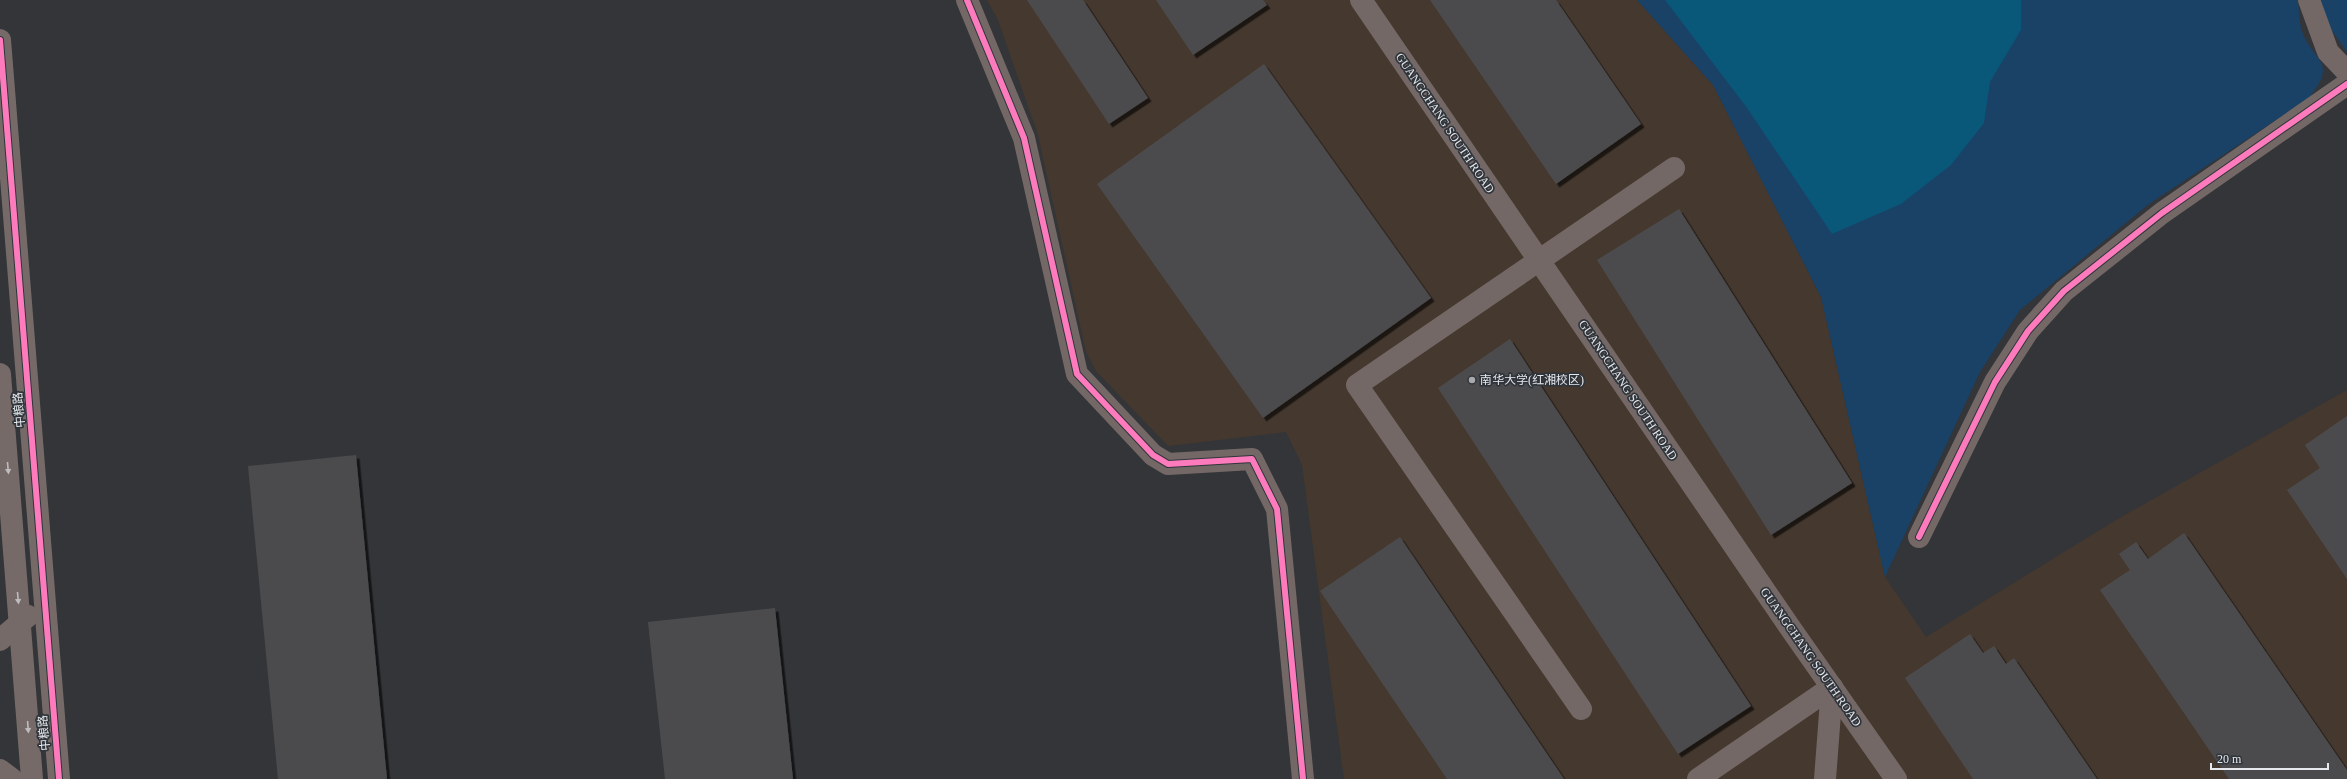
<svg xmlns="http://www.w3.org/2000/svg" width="2347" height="779" font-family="'Times New Roman','Noto Sans SC',serif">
	<defs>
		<filter id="shadow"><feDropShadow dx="3.5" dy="3.5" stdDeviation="0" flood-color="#0009"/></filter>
	</defs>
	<rect width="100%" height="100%" fill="#333538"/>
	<!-- education -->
	<path fill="#45382e" d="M 987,0 L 1637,0 L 1713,85 L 1821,297 L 1885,577 L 1926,637 L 2116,520 L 2347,390 L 2347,779 L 1344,779 L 1302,465 L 1286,432 L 1168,446 L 1096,371 L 1086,352 L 1038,135 L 998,20 Z"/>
	<!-- green -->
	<g fill="#1a4166">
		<path d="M 1637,0 L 2298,0 C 2299,10 2299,24 2303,34 C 2315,63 2338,61 2309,98 L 2149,204 L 2020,310 L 1980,372 L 1885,577 L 1821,297 L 1713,85 Z"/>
		<path d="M 2320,0 L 2347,0 L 2347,52 L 2330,28 Z"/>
	</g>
	<!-- water -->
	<path fill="#095779" d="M 1665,0 L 2021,0 L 2021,30 L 1990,82 L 1984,123 L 1951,165 L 1901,204 L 1832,234 L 1747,108 Z"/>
	<!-- building -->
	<g fill="#4c4c4e" filter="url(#shadow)">
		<path d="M 1027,0 L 1083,0 L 1148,98 L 1109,124 Z"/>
		<path d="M 1156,0 L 1263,0 L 1267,5 L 1193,55 Z"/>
		<path d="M 1430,0 L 1556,0 L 1641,124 L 1556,184 Z"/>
		<path d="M 1264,64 L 1431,298 L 1263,418 L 1097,184 Z"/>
		<path d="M 1679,209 L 1852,483 L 1771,535 L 1597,260 Z"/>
		<path d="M 1510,339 L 1751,706 L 1678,754 L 1438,388 Z"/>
		<path d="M 2347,416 L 2347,579 L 2287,490 L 2320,468 L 2305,445 Z"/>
		<path d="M 356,455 L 387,779 L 278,779 L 248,466 Z"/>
		<path d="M 2184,533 L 2347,770 L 2347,779 L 2229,779 L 2100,590 L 2130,570 L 2119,554 L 2136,542 L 2148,559 Z"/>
		<path d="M 1400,537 L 1564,779 L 1447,779 L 1320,591 Z"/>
		<path d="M 775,608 L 793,779 L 665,779 L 648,622 Z"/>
		<path d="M 1970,634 L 1983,653 L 1994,646 L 2006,664 L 2014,658 L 2097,779 L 1973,779 L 1905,678 Z"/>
	</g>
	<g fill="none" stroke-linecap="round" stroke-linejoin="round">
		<!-- lane -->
		<g stroke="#746866" stroke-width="22">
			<path d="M 1361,0 L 1791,629 L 1896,779"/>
			<path d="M 1581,709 L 1357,385 L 1674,168"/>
			<path d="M 1698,779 L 1832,687 L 1825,779"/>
		</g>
		<!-- street -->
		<g stroke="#746866" stroke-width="22">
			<path d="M 967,0 L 1024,138 L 1077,374 L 1153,455 L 1168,464 L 1252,459 L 1277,509 L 1303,779"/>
			<path d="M 2309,0 L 2328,52 L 2347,72"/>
			<path d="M 1919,537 L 1995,382 L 2028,331 L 2064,291 L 2162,213 L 2347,84"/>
		</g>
		<!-- secondary -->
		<g stroke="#756a68" stroke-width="22">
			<path d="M 0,40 L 59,779"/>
			<path d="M 0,374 L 32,779"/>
			<path d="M 0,640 L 28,616"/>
			<path d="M 0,770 L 12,779"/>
		</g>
		<!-- cycleway casing -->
		<g stroke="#30353b" stroke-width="8">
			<g id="cycleway">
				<path d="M 967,0 L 1024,138 L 1077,374 L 1153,455 L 1168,464 L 1252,459 L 1277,509 L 1303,779"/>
				<path d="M 0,40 L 59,779"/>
				<path d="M 1919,537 L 1995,382 L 2028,331 L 2064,291 L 2162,213 L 2347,84"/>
			</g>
		</g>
		<!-- cycleway -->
		<use href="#cycleway" stroke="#fd7abc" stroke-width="6"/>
	</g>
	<!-- one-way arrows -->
	<defs><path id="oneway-solid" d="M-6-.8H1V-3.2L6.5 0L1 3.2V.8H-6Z"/></defs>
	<g fill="#bebcbe">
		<use href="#oneway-solid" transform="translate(8 468) rotate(85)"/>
		<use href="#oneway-solid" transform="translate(18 598) rotate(85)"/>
		<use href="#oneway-solid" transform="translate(28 727) rotate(86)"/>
	</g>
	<!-- markers -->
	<circle fill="#a7a9ad" stroke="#30353b" stroke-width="1.5" cx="1472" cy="380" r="4"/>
	<g text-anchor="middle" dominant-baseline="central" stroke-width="3.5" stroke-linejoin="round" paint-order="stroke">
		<!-- street labels -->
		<g font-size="12" fill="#e5e8ec" stroke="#30353b">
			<text transform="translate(1445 123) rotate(56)">GUANGCHANG SOUTH ROAD</text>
			<text transform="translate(1628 390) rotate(56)">GUANGCHANG SOUTH ROAD</text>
			<text transform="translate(19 410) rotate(-95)">中粮路</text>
			<text transform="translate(1811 657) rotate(55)">GUANGCHANG SOUTH ROAD</text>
			<text transform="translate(44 733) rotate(-95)">中粮路</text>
		</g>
		<!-- poi labels -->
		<g font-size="12" fill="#e5e8ec" stroke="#30353b" text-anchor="start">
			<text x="1480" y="380">南华大学(红湘校区)</text>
		</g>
	</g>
	<!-- scale -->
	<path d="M2211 763v6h117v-6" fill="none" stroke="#e5e8ec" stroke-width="2"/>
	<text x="2217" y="763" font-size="12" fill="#e5e8ec" stroke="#30353b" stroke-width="3" paint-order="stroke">20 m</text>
</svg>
